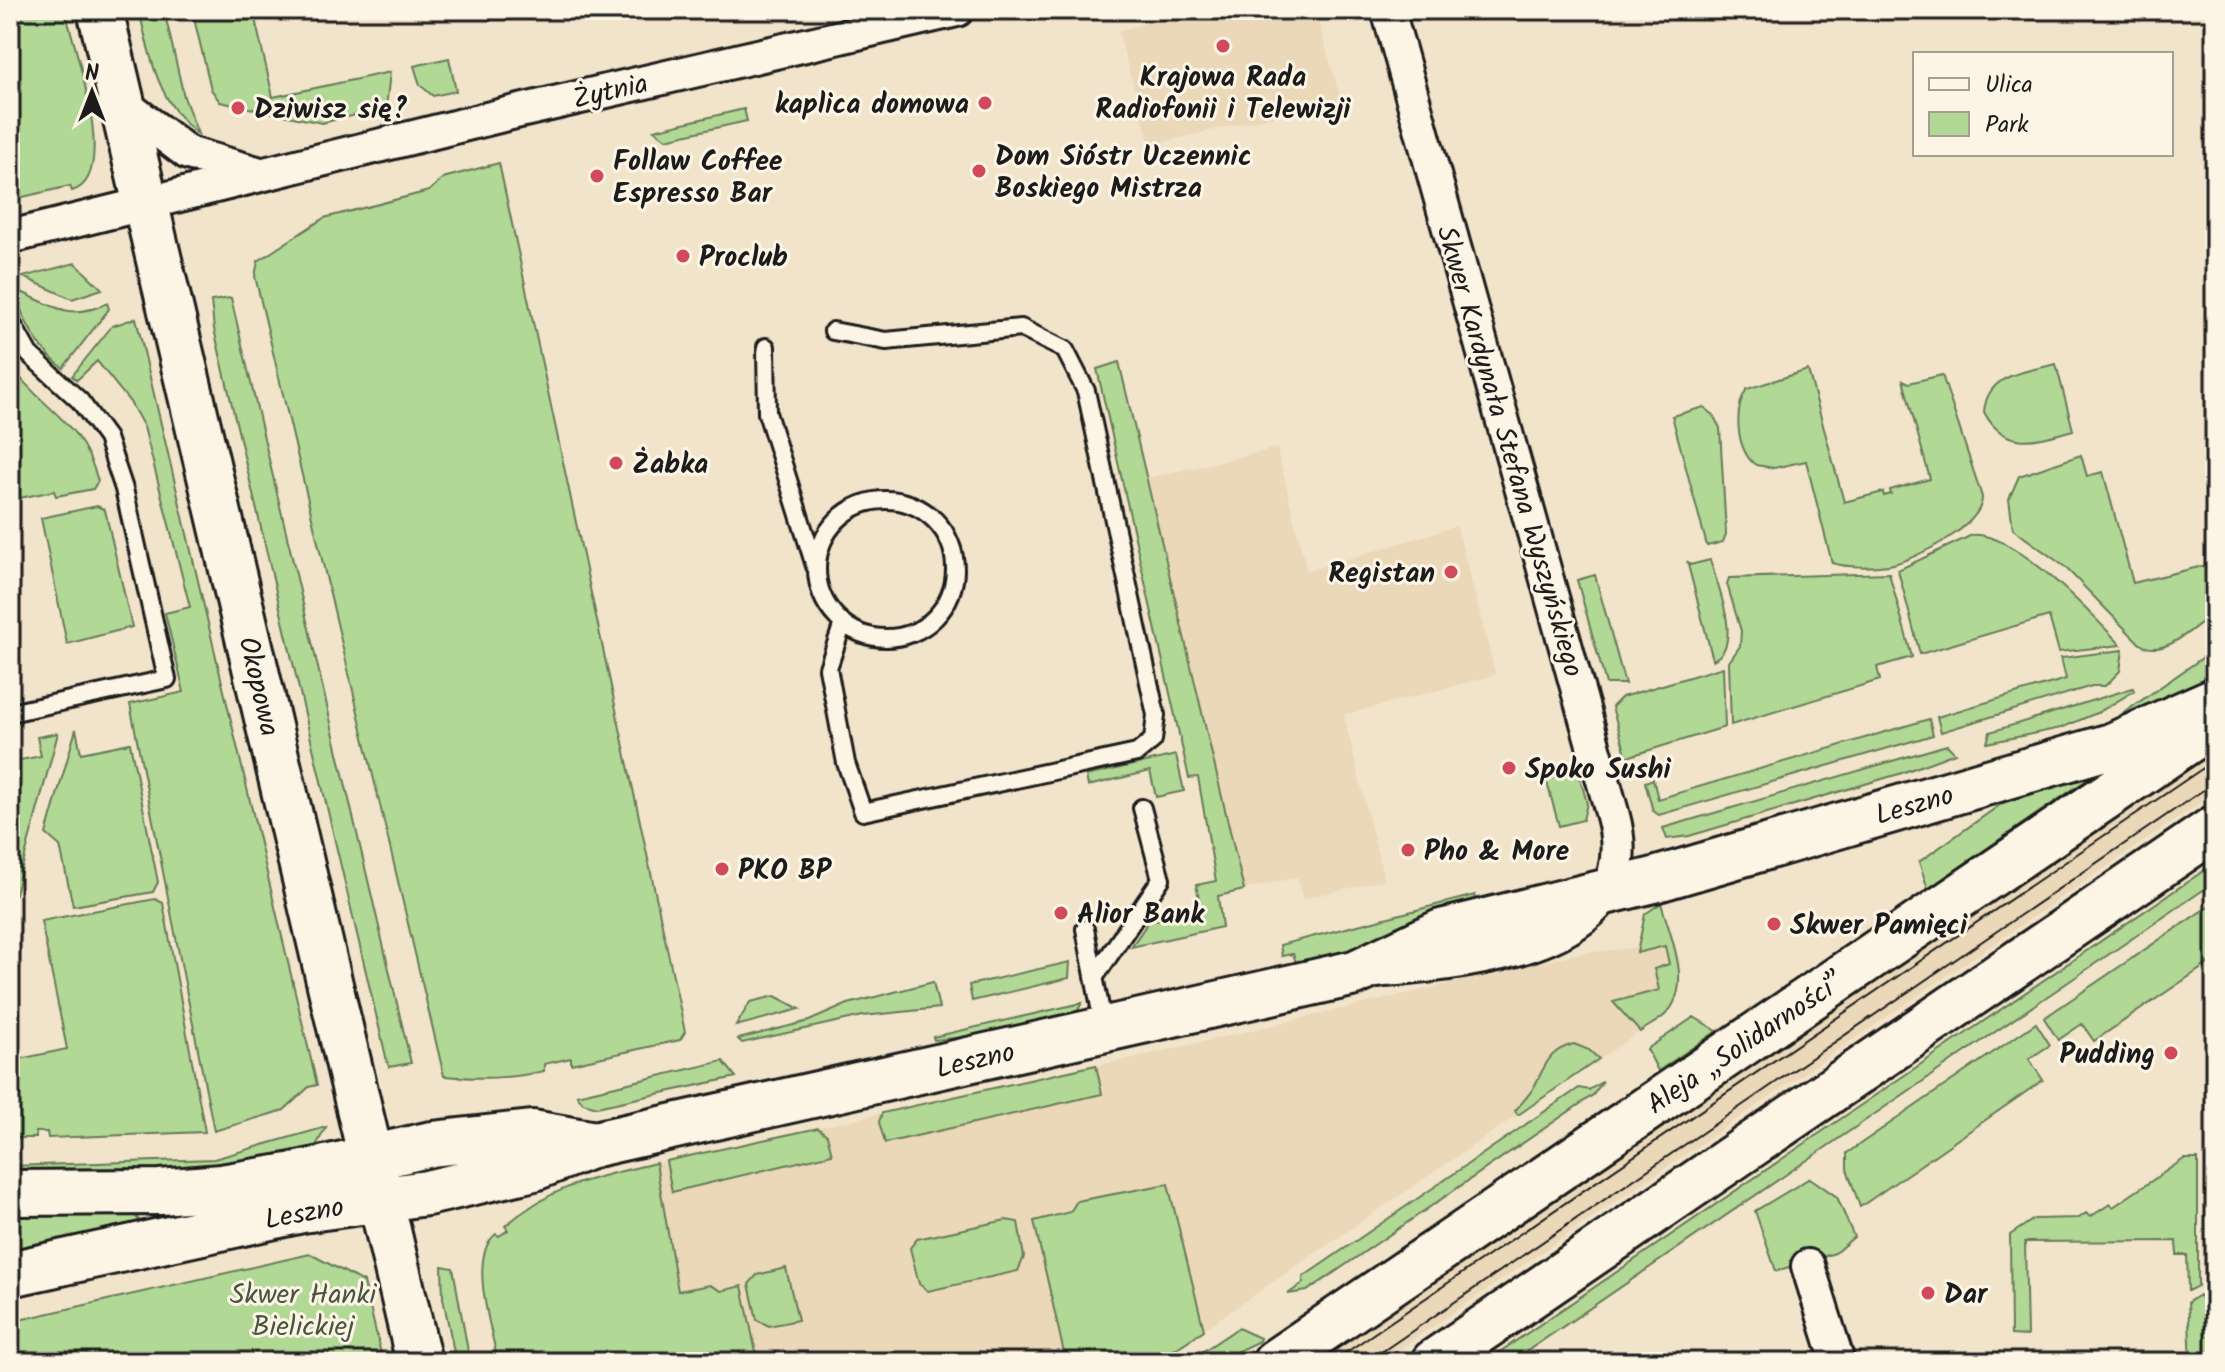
<svg xmlns="http://www.w3.org/2000/svg" width="2225" height="1372" viewBox="0 0 2225 1372" font-family="Kalam,sans-serif">
  <rect width="100%" height="100%" fill="#f2e4cb"/>
  <filter id="ink" filterUnits="userSpaceOnUse"><feTurbulence type="fractalNoise" baseFrequency=".0125" numOctaves="2"/><feDisplacementMap in="SourceGraphic" scale="16" xChannelSelector="R" yChannelSelector="G"/><feConvolveMatrix kernelMatrix="1 2 1 2 8 2 1 2 1" color-interpolation-filters="sRGB"/></filter>
  <g filter="url(#ink)">
    <path fill="#ebd8b9" d="M1193 10H1315L1341 100 1150 145 1118 31Z
      M1277 448 1307 571 1457 526 1496 675 1344 715 1384 880 1303 899 1297 877 1244 890 1148 478Z
      M2215 752V793L1381 1362H1317Z
      M1672 944 1679 988 1667 1013 1156 1362H758L742 1287 721 1291 710 1285 678 1291 656 1163 1141 1056 1580 953Z"/>
    <path fill="#b1d995" stroke="#667a58" stroke-width="2" d="M24 10H65C73 45 121 178 72 191L70 186 10 200V52Z
      M139 10H164L184 97 198 134C158 103 150 57 139 10Z
      M192 10H253L273 97 390 72 386 108 322 123 220 102 211 89Z
      M449 58 456 91 433 96 420 85 414 66Z
      M744 109 747 121 666 139 654 130Z
      M499 163 685 1032 680 1040 571 1064V1058L544 1064V1071C510 1079 479 1079 444 1076L255 276 258 261 324 218 429 191 443 178Z
      M75 263 102 289 72 299 23 277Z
      M21 292C55 307 71 321 107 303L109 309 63 368C38 349 24 323 15 293Z
      M231 298 411 1063 389 1067 387 1061 214 329 211 301Z
      M136 318 317 1085 309 1087 284 1110 214 1131 130 704 184 692 165 613 190 607 144 427 130 402 97 361 77 380 72 376 112 326Z
      M1119 362 1244 890 1218 896 1222 927 1131 947 1149 921 1202 912 1196 885 1216 881 1198 777 1189 778 1097 369Z
      M2056 364 2073 430C2037 440 2005 452 1984 412 1987 373 2025 372 2056 364Z
      M10 365C44 412 80 418 98 481L93 489 56 496 54 491 10 500Z
      M1808 370 1844 502 1883 492 1884 496 1891 494 1890 490 1930 479 1903 380 1909 383 1942 375 1982 497C1983 526 1914 560 1889 565 1873 567 1847 568 1832 563L1806 461 1774 468 1756 465C1736 452 1733 408 1747 389Z
      M1704 407 1713 415 1720 428 1726 534 1723 542 1707 546 1672 416Z
      M2081 455 2087 476 2103 472 2133 583 2215 563V612C2196 625 2164 660 2140 644L2065 567 2013 529 2009 499 2019 476Z
      M97 506 105 510 132 627 67 644 41 518Z
      M1972 535C2015 531 2092 615 2121 645L2059 652 2049 616 1920 654 1898 570Z
      M1710 560C1717 585 1744 646 1713 660L1687 561 1690 565Z
      M1889 573 1912 657 1877 667 1880 680 1731 725 1729 662 1740 646 1741 631 1727 584 1729 578Z
      M1595 575 1625 684H1606L1577 580Z
      M2215 649V674L2173 702 1994 768 1991 757 2041 748 2109 723Z
      M2123 650 2120 671 2105 686H2092L1941 732 1937 717 2066 679 2061 658Z
      M1723 667 1725 727 1627 757 1612 707 1622 697Z
      M2133 688 2134 691 2099 712 2061 728 1987 743 1990 732Z
      M1929 719 1933 735 1659 815 1653 811 1645 782 1653 779 1658 799Z
      M76 729 81 753 130 743 158 882 153 892 73 906 60 846 46 834Z
      M58 733 12 905H10V762L41 756 37 737Z
      M1947 745 1955 753 1899 774 1689 836 1667 839 1663 828Z
      M1176 755 1184 791 1156 797 1150 771 1088 786 1086 776Z
      M1578 771 1587 803 1583 820 1559 826 1546 779Z
      M2097 772 2095 774 1928 889 1919 862 2004 802 2002 794Z
      M2215 863V882L1511 1362H1485Z
      M1475 895 1479 912 1339 957 1297 965 1293 954 1282 956 1280 945Z
      M155 899 163 903 205 1132 48 1138 47 1132H36V1138H10V1061L67 1049 41 921Z
      M2215 902V959L2094 1041 2082 1024 2058 1040 2044 1018Z
      M1661 903C1670 936 1694 985 1666 1014 1659 1021 1648 1026 1640 1032L1613 1002 1659 990 1654 969 1669 964 1665 946 1637 953 1645 914Z
      M1070 962 1069 978 972 1001 969 985Z
      M933 982 939 1008 863 1016 742 1043 738 1039 809 1021 848 1004Z
      M775 996 800 1009 736 1026 750 1002Z
      M1082 1003 1075 1015 997 1034 934 1040 933 1037Z
      M1694 1017 1717 1031 1658 1071 1647 1049Z
      M2036 1023 2050 1045 2029 1059 2043 1080 1860 1207 1847 1169V1153Z
      M1574 1044 1589 1050 1599 1059 1518 1115 1515 1111C1522 1102 1530 1095 1535 1085 1546 1064 1549 1050 1574 1044Z
      M723 1061 736 1077 597 1107 583 1103 577 1095Z
      M1096 1065 1102 1094 885 1143 879 1122 882 1113Z
      M1603 1081 1593 1095 1322 1281 1307 1291 1288 1294 1303 1283V1277L1579 1088 1589 1090Z
      M326 1127 316 1146 198 1168 10 1169V1166L214 1159Z
      M818 1128 827 1135 832 1154 672 1192 666 1161Z
      M2184 1159H2198V1286L2188 1291 2187 1255H2177L2176 1241 2025 1242 2027 1336 2011 1335 2010 1235 2034 1219 2079 1218 2086 1213 2090 1217 2110 1204 2113 1207Z
      M656 1163 678 1291 710 1285 721 1291 742 1286 758 1362H498C492 1330 467 1256 496 1234L499 1236 508 1230 505 1226C554 1184 596 1177 656 1163Z
      M1810 1178 1837 1197 1854 1237 1835 1253 1776 1271 1755 1211Z
      M1168 1184 1204 1330 1156 1362H1066L1034 1221 1070 1212 1077 1201Z
      M10 1214H133L139 1220 134 1225 10 1252Z
      M1006 1220 1018 1222 1024 1257 1018 1271 928 1291 919 1284 910 1248 917 1239Z
      M310 1254 364 1282 383 1362H28L10 1341V1322Z
      M442 1266 453 1268 470 1362H456L443 1298Z
      M786 1268 798 1320 769 1326 757 1320 749 1284 757 1275Z
      M2199 1295 2215 1319V1362H2191L2188 1302Z
      M1238 1328 1260 1338 1259 1341 1215 1362H1187Z"/>
    <g fill="none" stroke-linecap="round" stroke-linejoin="round">
      <defs>
        <path id="service" d="M10 320 29 354 80 401 107 438 124 489 167 679 10 713
          M833 331 886 341 1021 328 1065 350 1086 391 1156 715 1153 740 1137 753 863 812 846 763 828 668 843 623
          M766 347 767 413 815 566
          M817 569a69 69 0 1 1 138 0a69 69 0 1 1-138 0Z
          M1085 929 1104 1028
          M1096 975 1161 879 1142 808"/>
        <path id="minor" d="M122 103 188 153 257 173
          M10 237 507 114 957 10
          M1376 971C1467 962 1649 950 1613 816L1388 10
          M1808 1266 1838 1362"/>
        <path id="secondary" d="M100 10 419 1362
          M10 1193 160 1192 221 1187 295 1175 432 1144 532 1133 595 1144
          M10 1274 302 1210 427 1193 534 1168 595 1144 1355 973 1441 932 1654 880 2111 746 2215 700
          M1275 1362 2210 726
          M1434 1362 2215 828"/>
      </defs>
      <use href="#service" stroke="#1c1c1c" stroke-width="22"/>
      <use href="#minor" stroke="#1c1c1c" stroke-width="38"/>
      <use href="#secondary" stroke="#1c1c1c" stroke-width="50"/>
      <use href="#service" stroke="#fcf5e5" stroke-width="16"/>
      <use href="#minor" stroke="#fcf5e5" stroke-width="32"/>
      <use href="#secondary" stroke="#fcf5e5" stroke-width="44"/>
      <path stroke="#1c1c1c" stroke-width="2" d="M1332 1362 2215 760
        M1367 1362 2215 782"/>
    </g>
  </g>
  <g fill="#d1495b" stroke="#fcf5e5" stroke-width="3">
    <circle cx="1223" cy="46" r="8"/>
    <circle cx="985" cy="103" r="8"/>
    <circle cx="238" cy="108" r="8"/>
    <circle cx="979" cy="171" r="8"/>
    <circle cx="597" cy="176" r="8"/>
    <circle cx="683" cy="256" r="8"/>
    <circle cx="616" cy="463" r="8"/>
    <circle cx="1451" cy="572" r="8"/>
    <circle cx="1509" cy="768" r="8"/>
    <circle cx="1408" cy="850" r="8"/>
    <circle cx="722" cy="869" r="8"/>
    <circle cx="1061" cy="913" r="8"/>
    <circle cx="1774" cy="924" r="8"/>
    <circle cx="2171" cy="1053" r="8"/>
    <circle cx="1928" cy="1293" r="8"/>
  </g>
  <g text-anchor="middle" stroke-width="6" stroke-linejoin="round" paint-order="stroke">
    <g font-size="28" font-weight="bold" fill="#1c1c1c" stroke="#fcf5e5" text-anchor="start">
      <text x="1223" y="86" text-anchor="middle">Krajowa Rada<tspan x="1223" dy="32">Radiofonii i Telewizji</tspan></text>
      <text x="969" y="113" text-anchor="end">kaplica domowa</text>
      <text x="254" y="118">Dziwisz się?</text>
      <text x="995" y="165">Dom Sióstr Uczennic<tspan x="995" dy="32">Boskiego Mistrza</tspan></text>
      <text x="613" y="170">Follaw Coffee<tspan x="613" dy="32">Espresso Bar</tspan></text>
      <text x="699" y="266">Proclub</text>
      <text x="632" y="473">Żabka</text>
      <text x="1435" y="582" text-anchor="end">Registan</text>
      <text x="1525" y="778">Spoko Sushi</text>
      <text x="1424" y="860">Pho &amp; More</text>
      <text x="738" y="879">PKO BP</text>
      <text x="1077" y="923">Alior Bank</text>
      <text x="1790" y="934">Skwer Pamięci</text>
      <text x="2155" y="1063" text-anchor="end">Pudding</text>
      <text x="1944" y="1303">Dar</text>
    </g>
    <g font-size="28" fill="#1c1c1c" stroke="#fcf5e5">
      <text transform="translate(610 90) rotate(-13)" y="10">Żytnia</text>
      <text transform="translate(1511 451) rotate(74)" y="10">Skwer Kardynała Stefana Wyszyńskiego</text>
      <text transform="translate(260 686) rotate(77)" y="10">Okopowa</text>
      <text transform="translate(1914 804) rotate(-16)" y="10">Leszno</text>
      <text transform="translate(1745 1042) rotate(-34)" y="10">Aleja „Solidarności”</text>
      <text transform="translate(975 1059) rotate(-13)" y="10">Leszno</text>
      <text transform="translate(304 1212) rotate(-10)" y="10">Leszno</text>
    </g>
    <g font-size="28" fill="#495540" stroke="#fcf5e5">
      <text x="303" y="1303">Skwer Hanki<tspan x="303" dy="32">Bielickiej</tspan></text>
    </g>
  </g>
  <rect width="2225" height="1372" fill="none" stroke="#fcf5e5" stroke-width="40"/>
  <rect x="20" y="20" width="2185" height="1332" fill="none" stroke="#1c1c1c" stroke-width="3" filter="url(#ink)"/>
  <rect x="1913" y="52" width="260" height="104" fill="#fcf5e5" stroke="#a29e95" stroke-width="2"/>
  <rect x="1929" y="78" width="40" height="12" fill="#fcf5e5" stroke="#a29e95" stroke-width="2"/>
  <text x="1985" y="92" font-size="24" fill="#1c1c1c">Ulica</text>
  <rect x="1929" y="112" width="40" height="24" fill="#b1d995" stroke="#a29e95" stroke-width="2"/>
  <text x="1985" y="132" font-size="24" fill="#1c1c1c">Park</text>
  <g transform="translate(92 92)" stroke="#fcf5e5" stroke-width="6" paint-order="stroke">
  <path d="M0-6L14 30L0 20L-14 30Z" fill="#1c1c1c"/>
  <text y="-12" font-size="22" font-weight="bold" text-anchor="middle" fill="#1c1c1c">N</text>
  </g>
</svg>
